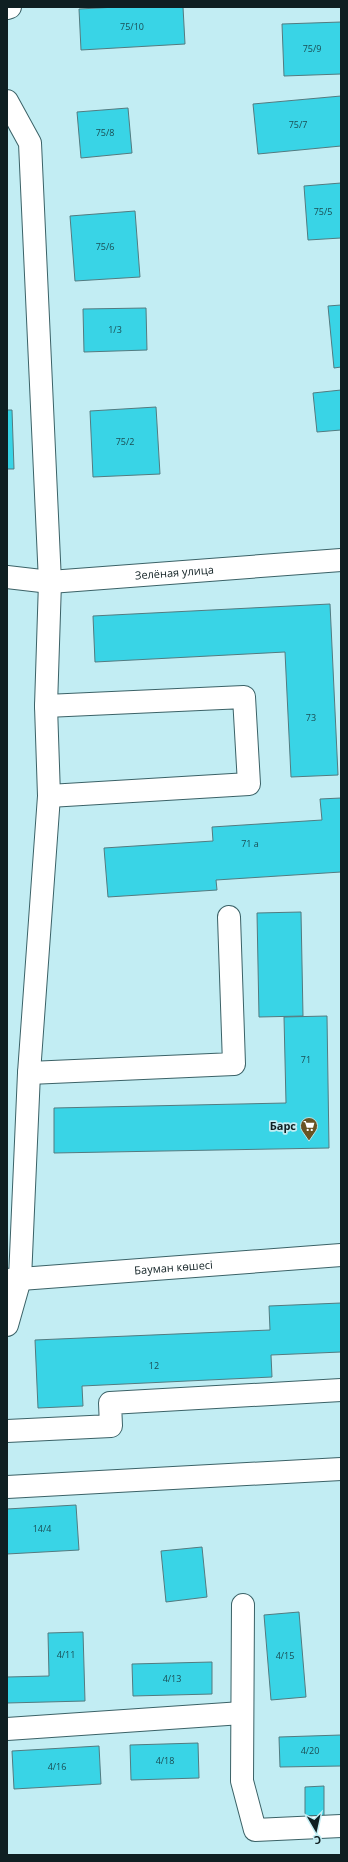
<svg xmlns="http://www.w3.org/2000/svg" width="348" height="1862" viewBox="0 0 348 1862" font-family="'Open Sans',sans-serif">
  <rect width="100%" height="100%" fill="#c2edf3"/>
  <path fill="#39d4e6" stroke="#537b80" d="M117 7H183L185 44 81 50 79 9Z
    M341 22V74L284 76 282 24Z
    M341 96V146L258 154 253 104Z
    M128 108 132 153 81 158 77 112Z
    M341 183V238L308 240 304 186Z
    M135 211 140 277 75 281 70 216Z
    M341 305V367L334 368 328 306Z
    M146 308 147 350 84 352 83 309Z
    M341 390V430L317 432 313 393Z
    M156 407 160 474 93 477 90 411Z
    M7 410H12L14 469H7Z
    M330 604 338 775 291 777 285 652 95 662 93 616Z
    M341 798V872L216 880 217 890 108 897 104 848 213 841 212 827 322 820 320 799Z
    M301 912 303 1016 259 1017 257 913Z
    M327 1016 329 1148 54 1153V1108L286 1103 284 1017Z
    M341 1303V1352L271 1355 272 1377 82 1386 83 1406 38 1408 35 1340 270 1330 269 1306Z
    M76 1505 79 1550 7 1554V1509Z
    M202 1547 207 1597 166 1602 161 1551Z
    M299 1612 306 1697 271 1700 264 1615Z
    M83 1632 85 1701 7 1703V1677L49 1676 48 1633Z
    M212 1662V1694L133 1696 132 1664Z
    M341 1735V1766L280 1767 279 1737Z
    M198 1743 199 1778 131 1780 130 1745Z
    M99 1746 101 1784 14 1789 12 1751Z
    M324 1786V1816H305V1787Z"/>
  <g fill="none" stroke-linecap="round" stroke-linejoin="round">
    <defs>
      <g id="minor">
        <path d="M7 8 10 7"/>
        <path d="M7 101 30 143 50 582 46 706 49 796 29 1073 20 1279 7 1325"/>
        <path id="s1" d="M7 577 50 582 341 560"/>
        <path d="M46 706 244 697 249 784 49 796"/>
        <path d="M29 1073 234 1064 229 917"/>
        <path id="s2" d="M7 1280 341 1255"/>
        <path d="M7 1431 111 1426 110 1403 341 1390"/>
        <path d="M7 1487 341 1469"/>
        <path d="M243 1605 242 1781 255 1830 341 1826"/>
        <path d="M7 1729 242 1713"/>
      </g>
    </defs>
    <use href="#minor" stroke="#3b6267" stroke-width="24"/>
    <use href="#minor" stroke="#fff" stroke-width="22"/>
  </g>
  <defs>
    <symbol id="supermarket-pin" viewBox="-11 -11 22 30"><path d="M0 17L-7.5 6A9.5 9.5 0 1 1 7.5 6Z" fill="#695322" stroke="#c2edf3"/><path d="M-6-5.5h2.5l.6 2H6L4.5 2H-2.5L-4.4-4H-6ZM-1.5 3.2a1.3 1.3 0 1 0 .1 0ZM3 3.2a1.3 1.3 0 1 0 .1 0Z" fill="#fff"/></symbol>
  </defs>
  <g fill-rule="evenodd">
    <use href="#supermarket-pin" x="299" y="1116" width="20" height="27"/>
  </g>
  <g text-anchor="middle" stroke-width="3.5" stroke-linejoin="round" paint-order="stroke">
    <g font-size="9" fill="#1a4c53">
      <text x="132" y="30">75/10</text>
      <text x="312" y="52">75/9</text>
      <text x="298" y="128">75/7</text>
      <text x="105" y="136">75/8</text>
      <text x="323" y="215">75/5</text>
      <text x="105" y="250">75/6</text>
      <text x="115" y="333">1/3</text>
      <text x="125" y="445">75/2</text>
      <text x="311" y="721">73</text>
      <text x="250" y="847">71 а</text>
      <text x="306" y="1063">71</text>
      <text x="154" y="1369">12</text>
      <text x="42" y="1532">14/4</text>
      <text x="66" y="1658">4/11</text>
      <text x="285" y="1659">4/15</text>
      <text x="172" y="1682">4/13</text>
      <text x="310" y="1754">4/20</text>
      <text x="165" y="1764">4/18</text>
      <text x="57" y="1770">4/16</text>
    </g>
    <g font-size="11" fill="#0f1f22" stroke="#c2edf3">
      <text dy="4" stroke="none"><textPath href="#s1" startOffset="168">Зелёная улица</textPath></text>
      <text dy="4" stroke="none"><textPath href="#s2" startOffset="167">Бауман көшесі</textPath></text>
    </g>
    <g font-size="11" font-weight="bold" fill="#0f1f22" stroke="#c2edf3" text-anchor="end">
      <text x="296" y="1130">Барс</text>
    </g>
  </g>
  <rect width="348" height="1862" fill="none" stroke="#0f1f22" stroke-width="16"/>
  <g transform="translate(316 1830) rotate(171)" stroke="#c2edf3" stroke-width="3" paint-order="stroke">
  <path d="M0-3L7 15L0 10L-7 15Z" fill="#0f1f22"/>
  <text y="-6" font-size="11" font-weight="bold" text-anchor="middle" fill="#0f1f22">С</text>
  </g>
</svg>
